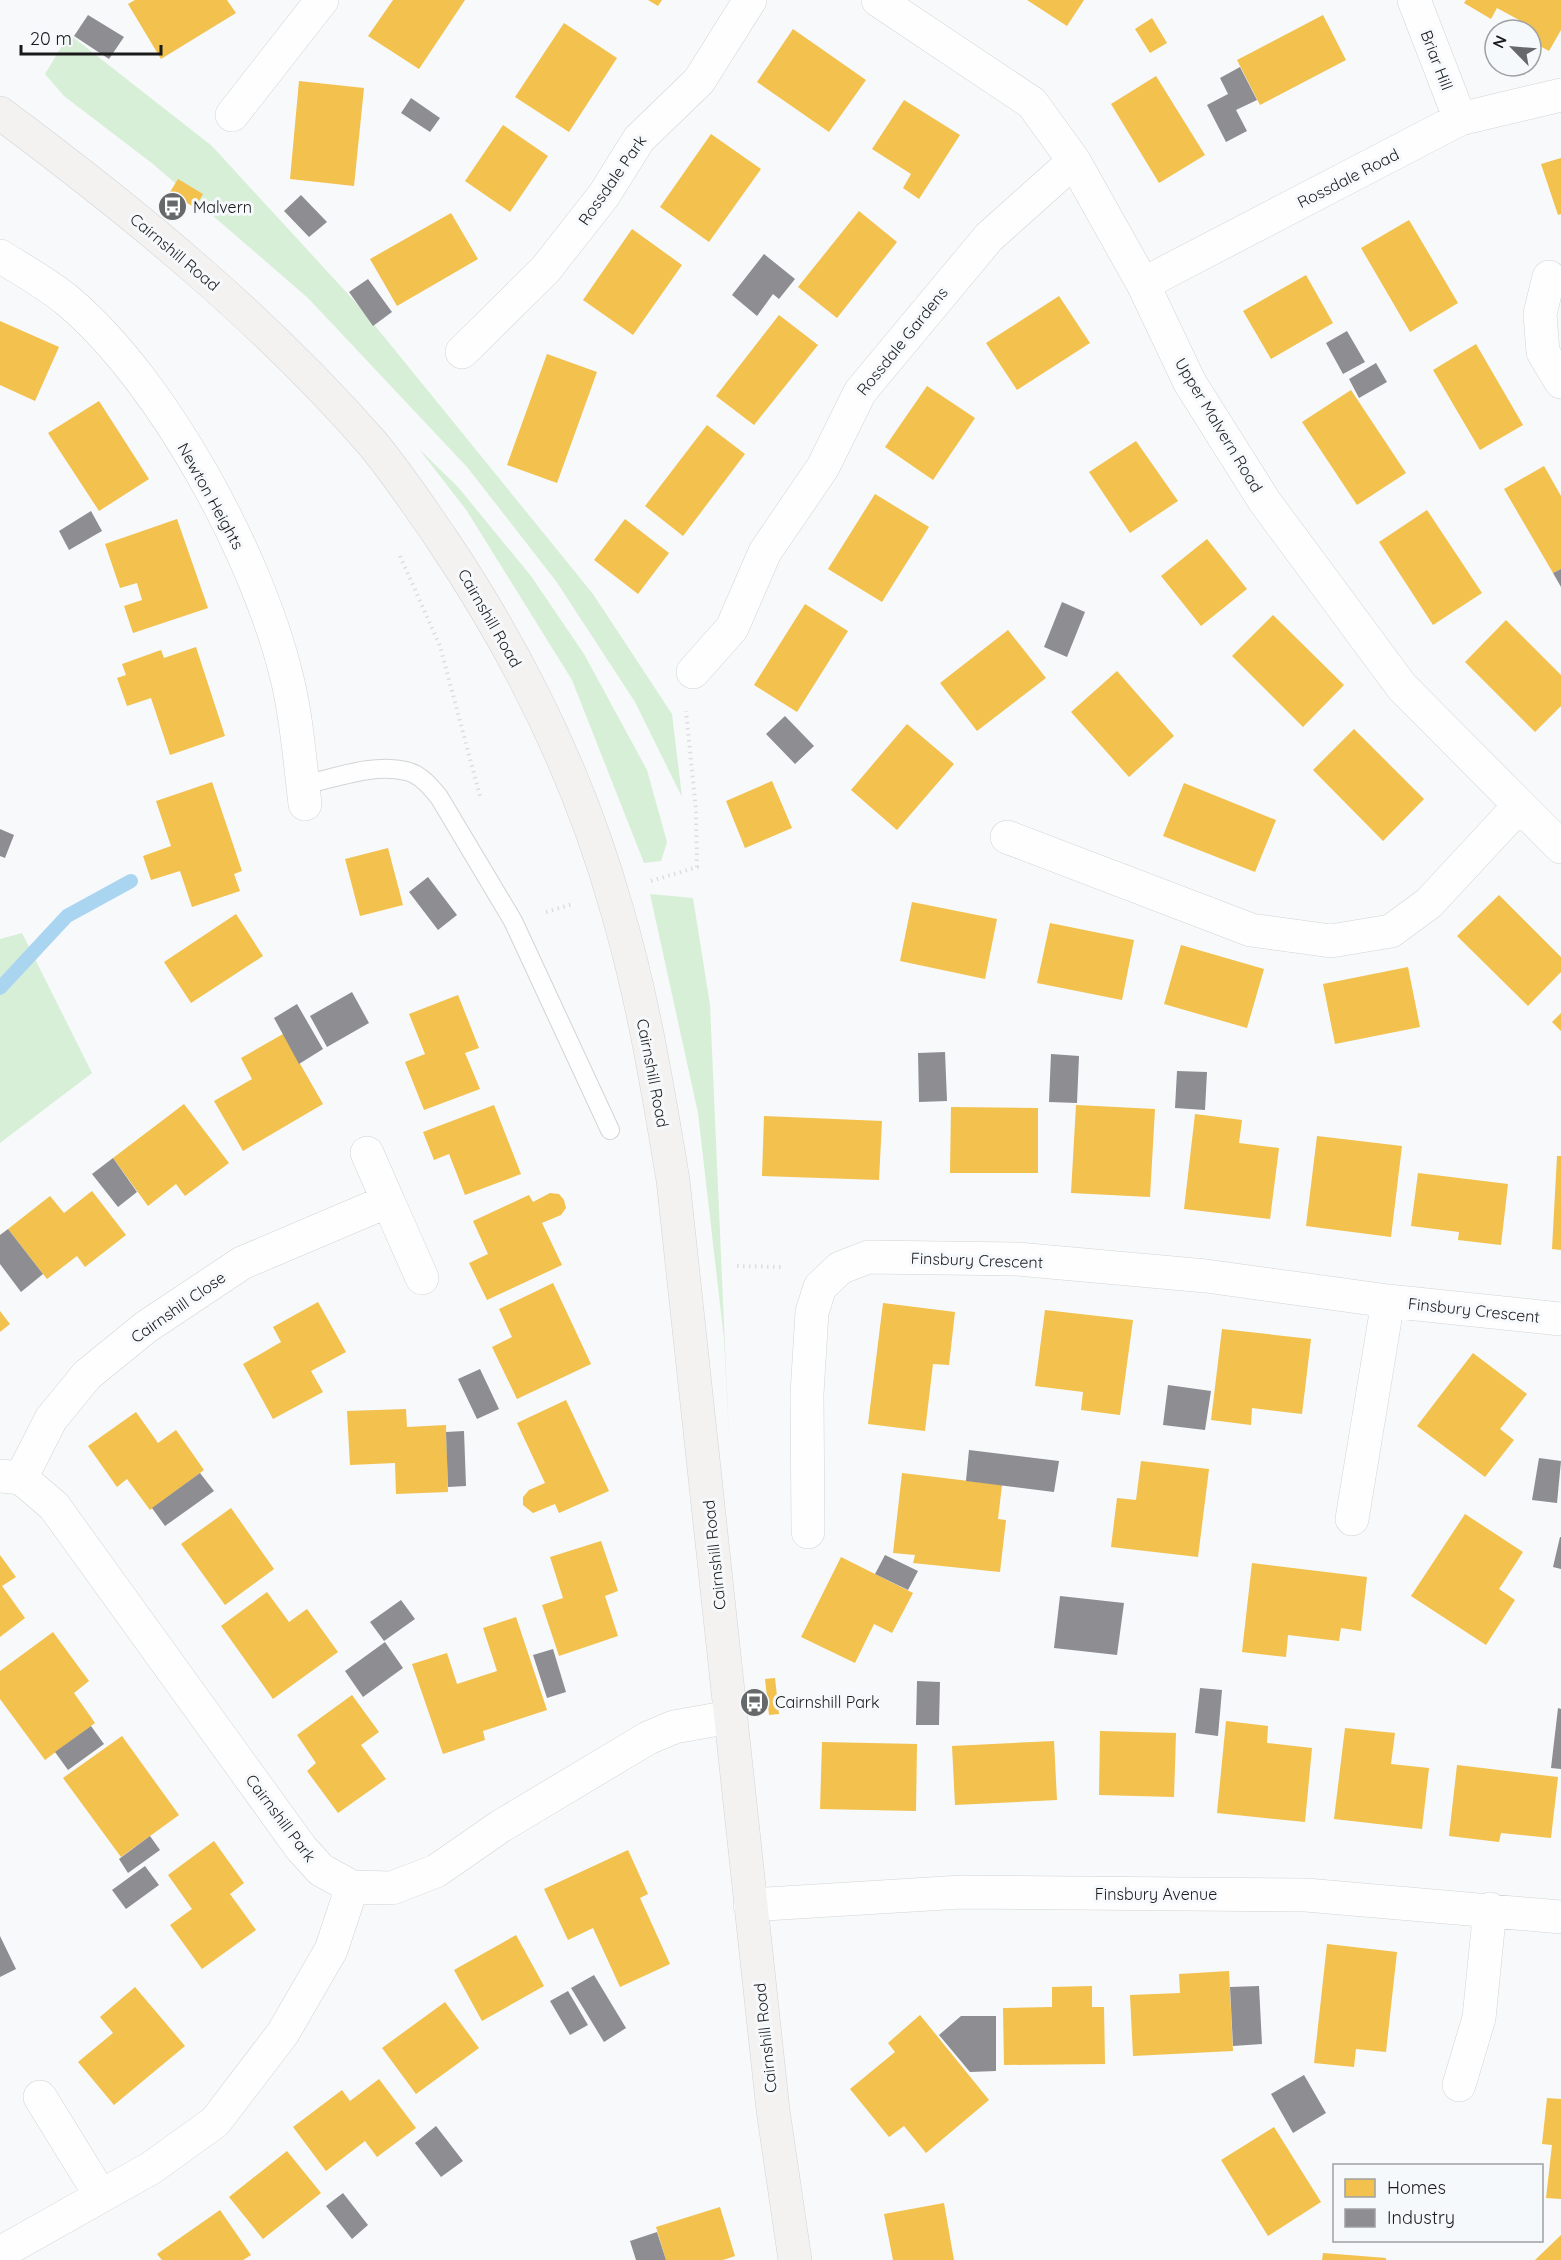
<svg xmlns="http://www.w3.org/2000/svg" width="1561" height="2260" viewBox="0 0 1561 2260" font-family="Quicksand,sans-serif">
  <rect width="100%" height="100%" fill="#f7f9fa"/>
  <path fill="#d7efd6" d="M69 34 212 146 359 306 593 594 672 714 682 797 635 702 556 581 467 467 308 298 153 164 64 96 45 74Z
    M419 449 458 487 531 576 584 654 647 770 667 842 661 861 644 863 572 680 467 511Z
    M650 894 693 898 710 1005 729 1438 724 1339 698 1113Z
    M22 933 92 1073 0 1143V939Z"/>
  <path fill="#f2c14e" d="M135 0H227L236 13 161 59 128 4Z
    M393 0H465L419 69 368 36Z
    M648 0H662L658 6Z
    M1027 0H1084L1067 26Z
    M1466 0H1561V30L1549 51 1531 41V30H1528L1530 26 1497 8 1491 19 1464 3Z
    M1323 15 1346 60 1260 105 1237 60Z
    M1152 18 1167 43 1150 53 1135 29Z
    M564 23 617 58 569 132 515 97Z
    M793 29 866 80 829 132 757 82Z
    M1156 76 1205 155 1159 183 1111 104Z
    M299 81 364 88 354 186 290 179Z
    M904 100 960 135 919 199 903 188 911 174 872 149Z
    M503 125 548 156 510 212 465 181Z
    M711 134 761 169 709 242 660 207Z
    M1561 158V214L1558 215 1541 164Z
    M178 179 203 194 195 208 170 192Z
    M859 211 897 242 837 318 798 287Z
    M451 213 478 259 397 306 370 259Z
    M1409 220 1458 303 1410 332 1361 248Z
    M632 229 682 265 633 335 583 300Z
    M1306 275 1333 323 1271 359 1243 311Z
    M1059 296 1090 343 1017 390 986 343Z
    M779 315 818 345 754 425 716 396Z
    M0 321 59 347 35 401 0 385Z
    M1476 344 1523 425 1480 450 1433 370Z
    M547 354 597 372 557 483 507 465Z
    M927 386 975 418 933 480 885 447Z
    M1351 390 1406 473 1357 505 1302 422Z
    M99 401 149 479 99 511 48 433Z
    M707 425 745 454 683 536 645 506Z
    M1136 441 1178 501 1130 533 1089 472Z
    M1544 466 1561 496V569L1553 573 1504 489Z
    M875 494 929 527 882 602 828 569Z
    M1427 510 1482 593 1433 625 1379 542Z
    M177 519 208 608 133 633 124 606 142 600 137 583 120 588 105 544Z
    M625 519 669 553 638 594 594 560Z
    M1207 539 1247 589 1201 626 1161 576Z
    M805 604 848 631 797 712 754 685Z
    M1273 615 1344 685 1303 727 1232 656Z
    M1506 620 1561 675V706L1535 732 1465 662Z
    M1008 630 1046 678 977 731 940 683Z
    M196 647 225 736 170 755 151 698 127 706 117 678 126 675 122 664 161 650 164 658Z
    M1117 671 1174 736 1129 777 1071 712Z
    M907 724 954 764 897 830 851 790Z
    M1354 729 1424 799 1383 841 1313 770Z
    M772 781 792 828 745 848 726 801Z
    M212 782 242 871 234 874 240 891 192 907 180 871 151 880 143 856 171 846 156 801Z
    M1184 783 1276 820 1255 872 1163 836Z
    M388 848 403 905 360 916 345 859Z
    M1499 895 1561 957V972L1528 1006 1457 936Z
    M912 902 997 919 985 979 900 961Z
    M236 914 263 956 191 1003 164 962Z
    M1050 923 1134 940 1122 1000 1037 983Z
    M1181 945 1264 969 1247 1028 1164 1004Z
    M1408 967 1420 1027 1335 1044 1323 984Z
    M458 995 479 1048 465 1053 480 1089 424 1110 405 1062 425 1054 409 1014Z
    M1561 1013V1031L1552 1022Z
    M283 1034 323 1104 243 1151 214 1101 252 1079 241 1058Z
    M184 1104 229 1163 185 1196 176 1184 148 1206 113 1158Z
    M494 1105 521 1174 465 1195 449 1154 434 1160 423 1132Z
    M1076 1105 1155 1109 1150 1197 1071 1193Z
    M951 1107 1038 1108V1173H950Z
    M1195 1114 1242 1120 1239 1143 1279 1148 1270 1219 1184 1209Z
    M764 1116 882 1121 879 1180 762 1176Z
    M1317 1136 1402 1146 1391 1237 1306 1226Z
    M1557 1156H1561V1250L1552 1249Z
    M1418 1173 1508 1184 1501 1245 1458 1240 1459 1232 1411 1226Z
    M92 1191 126 1235 85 1267 77 1256 47 1279 8 1229 50 1196 64 1213Z
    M550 1193 559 1194 564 1200 566 1208 561 1215 542 1223 562 1265 487 1300 469 1263 488 1254 473 1221 529 1195 533 1202Z
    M553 1283 591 1364 517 1399 492 1347 512 1337 499 1309Z
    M318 1302 346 1352 311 1371 323 1392 273 1419 243 1364 281 1342 273 1327Z
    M883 1303 955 1312 949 1365 933 1364 925 1431 868 1424Z
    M1045 1310 1133 1320 1120 1415 1081 1410 1083 1392 1035 1386Z
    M0 1311 10 1324 0 1332Z
    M1222 1329 1311 1339 1302 1414 1252 1408 1251 1425 1211 1420Z
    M1473 1353 1527 1394 1500 1429 1514 1440 1485 1477 1417 1426Z
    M566 1400 609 1491 559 1513 555 1504 533 1513 523 1505V1497L529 1490 545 1483 517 1423Z
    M406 1409 407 1427 446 1425 448 1492 396 1494 395 1463 350 1465 347 1411Z
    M136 1412 158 1443 176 1430 204 1470 150 1510 127 1479 117 1487 88 1446Z
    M1141 1461 1209 1469 1198 1557 1111 1547 1117 1498 1136 1500Z
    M902 1473 1002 1485 998 1519 1006 1520 1000 1572 913 1563 915 1555 893 1553Z
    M231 1508 274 1569 225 1605 181 1544Z
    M1465 1514 1523 1552 1499 1589 1515 1600 1486 1645 1411 1596Z
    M601 1541 618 1591 605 1596 618 1636 559 1656 542 1605 563 1598 550 1557Z
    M0 1555 16 1577 2 1586 25 1618 0 1637Z
    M841 1557 913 1593 892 1633 874 1624 855 1663 801 1637Z
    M1252 1563 1367 1577 1361 1631 1341 1628 1339 1641 1288 1635 1286 1657 1242 1652Z
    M267 1592 289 1622 307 1609 338 1652 273 1699 221 1626Z
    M516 1617 547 1710 483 1731 485 1740 443 1754 412 1664 447 1653 457 1684 497 1671 483 1628Z
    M53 1632 89 1681 74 1693 95 1723 45 1760 0 1699V1671Z
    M775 1678 779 1714 769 1715 765 1679Z
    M352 1695 379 1732 361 1745 386 1779 338 1813 307 1771 316 1763 297 1735Z
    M1226 1721 1268 1726 1267 1743 1312 1748 1305 1822 1217 1813Z
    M1345 1728 1395 1733 1391 1764 1429 1768 1422 1829 1334 1819Z
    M1100 1731 1176 1733 1174 1797 1099 1795Z
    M122 1736 179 1815 121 1857 63 1778Z
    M1054 1741 1057 1800 955 1805 952 1746Z
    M822 1742 917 1744 916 1811 820 1809Z
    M1457 1765 1558 1777 1551 1838 1501 1833 1499 1842 1449 1836Z
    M214 1841 244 1883 230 1894 256 1930 202 1969 170 1925 192 1909 168 1875Z
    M628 1850 648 1894 640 1898 670 1964 620 1987 593 1928 568 1940 544 1889Z
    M516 1935 544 1986 482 2021 454 1970Z
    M1327 1944 1397 1952 1386 2052 1356 2049 1354 2067 1314 2063Z
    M1229 1971 1233 2051 1133 2056 1130 1995 1180 1993 1179 1974Z
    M1092 1986V2007H1104L1105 2064 1004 2065 1003 2008 1052 2007V1987Z
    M135 1987 185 2046 114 2105 78 2062 113 2033 100 2017Z
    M445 2002 479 2048 416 2094 382 2048Z
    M920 2015 989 2100 926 2153 904 2126 889 2137 850 2089 895 2052 888 2043Z
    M379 2079 416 2128 377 2157 365 2141 326 2171 293 2127 342 2090 350 2101Z
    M1547 2098 1561 2099V2199L1546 2198 1552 2145 1542 2144Z
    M1274 2127 1321 2202 1268 2236 1221 2160Z
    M287 2151 321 2193 263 2239 229 2197Z
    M944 2203 954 2260H893L884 2214Z
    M720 2207 735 2256 723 2260H666L656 2227Z
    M220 2210 251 2255 243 2260H162L157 2254Z
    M1561 2235V2260H1535Z
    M1323 2253 1386 2258V2260H1322Z"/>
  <path fill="#8d8d92" d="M88 15 124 37 109 59 74 36Z
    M1240 67 1257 100 1236 110 1247 131 1226 142 1207 105 1228 94 1220 78Z
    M411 98 440 118 430 132 401 113Z
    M301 195 327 222 309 237 284 211Z
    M764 254 795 279 779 299 773 294 757 316 732 295Z
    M368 279 392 312 373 326 349 292Z
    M1347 331 1365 362 1343 374 1326 343Z
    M1376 363 1387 382 1359 398 1349 379Z
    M91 511 102 531 69 550 59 531Z
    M1561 569V587L1553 573Z
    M1062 602 1085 612 1067 657 1044 647Z
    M785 716 814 746 795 764 766 734Z
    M0 829 14 835 5 858 0 856Z
    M428 877 457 915 438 930 409 892Z
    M352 992 369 1023 327 1047 310 1016Z
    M297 1004 323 1049 299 1064 274 1018Z
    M945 1052 947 1101 919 1102 918 1053Z
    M1051 1054 1079 1056 1077 1103 1049 1102Z
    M1177 1071 1207 1072 1205 1110 1175 1108Z
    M113 1158 137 1192 118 1207 92 1174Z
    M8 1229 43 1274 21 1292 0 1264V1235Z
    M480 1369 499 1409 477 1419 458 1379Z
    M1168 1385 1211 1391 1205 1430 1163 1425Z
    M464 1431 466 1486 448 1487 446 1432Z
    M969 1450 1059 1461 1054 1492 966 1481Z
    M1539 1458 1561 1461 1557 1503 1532 1500Z
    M200 1473 214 1491 165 1526 152 1508Z
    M1560 1537H1561V1569L1553 1567Z
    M885 1555 918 1571 908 1590 875 1574Z
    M1060 1596 1124 1603 1117 1655 1054 1648Z
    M401 1600 415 1619 384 1641 370 1622Z
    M385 1642 403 1668 363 1697 345 1671Z
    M553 1649 566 1692 547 1698 533 1655Z
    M917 1681 940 1682 939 1725H916Z
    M1200 1688 1222 1690 1218 1736 1195 1733Z
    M1558 1708 1561 1709V1769L1551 1768Z
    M91 1726 104 1744 68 1770 55 1752Z
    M150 1836 160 1850 128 1873 119 1859Z
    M145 1866 159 1885 126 1909 112 1890Z
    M0 1936 16 1969 0 1977Z
    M594 1975 626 2028 604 2042 571 1988Z
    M1259 1986 1262 2044 1233 2046 1230 1987Z
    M568 1991 588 2025 570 2035 550 2001Z
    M961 2016H996V2071L970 2072 939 2035Z
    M1304 2075 1326 2113 1293 2133 1271 2094Z
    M436 2126 463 2161 441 2177 415 2143Z
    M343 2193 368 2225 352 2239 326 2206Z
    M657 2232 666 2260H636L630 2241Z"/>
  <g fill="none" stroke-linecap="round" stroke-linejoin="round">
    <path stroke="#aad5f1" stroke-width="14" d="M0 988 67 916 131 881"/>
    <defs>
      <path id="lane" d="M303 785C335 778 374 763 406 771 420 774 430 786 439 797L513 921 610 1130"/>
      <path id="street" d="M878 0 1032 103 1074 161 1143 284 1190 383 1265 502 1402 687 1561 847
        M1414 0 1460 119
        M232 115 322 0
        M0 256C22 270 48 284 68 301 164 382 258 557 287 678 297 718 300 763 305 804
        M1549 277 1540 314 1543 352 1561 382
        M1143 284 1460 119 1561 95
        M462 352 545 270 604 195 639 139 699 81 750 0
        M693 672 732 628 765 552 823 467 860 392 989 237 1074 161
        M1007 837 1251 930 1331 941 1391 931 1429 903 1519 806
        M367 1153 388 1201
        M0 1476 21 1478 54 1506 301 1848 321 1870 352 1887 392 1888 436 1871 501 1826 648 1738 674 1727 730 1717
        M21 1478 51 1419 87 1375 146 1327 242 1263 388 1201 422 1278
        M1352 1519 1388 1301
        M808 1532 807 1394 812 1312 820 1287 840 1268 868 1257 1017 1259 1206 1276 1388 1301 1561 1319
        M750 1905 962 1892 1306 1895 1561 1917
        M1459 2085 1479 2018 1490 1909
        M40 2097 101 2196
        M0 2253 151 2168 215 2122 283 2033 331 1950 352 1887"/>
      <path id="secondary" d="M0 113C133 212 263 318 372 443 397 473 419 506 441 538 518 652 580 778 617 910 643 998 658 1090 673 1180L773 2110 795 2260"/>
    </defs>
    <use href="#lane" stroke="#d2d4d5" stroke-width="20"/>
    <use href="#street" stroke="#d2d4d5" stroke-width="34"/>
    <use href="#secondary" stroke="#d2d4d5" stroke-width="34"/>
    <path stroke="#dddede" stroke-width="4" stroke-dasharray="1.5 4.5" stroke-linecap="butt" d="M400 556 440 646 480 796
      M651 881 697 867 696 810 686 711
      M546 912 573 904
      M737 1266 784 1267"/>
    <use href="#lane" stroke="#fefefe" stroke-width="18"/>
    <use href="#street" stroke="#fefefe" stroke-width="33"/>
    <use href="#secondary" stroke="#f4f2f1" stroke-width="33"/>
  </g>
  <defs>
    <symbol id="bus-disc" viewBox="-11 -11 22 22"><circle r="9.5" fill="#676869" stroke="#f6f9fb"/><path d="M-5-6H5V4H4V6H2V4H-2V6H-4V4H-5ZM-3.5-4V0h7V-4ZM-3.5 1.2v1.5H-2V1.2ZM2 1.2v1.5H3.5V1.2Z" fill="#fff"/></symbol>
  </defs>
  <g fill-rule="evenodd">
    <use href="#bus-disc" x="156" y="190" width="33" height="33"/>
    <use href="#bus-disc" x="738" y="1686" width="33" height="33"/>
  </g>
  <g text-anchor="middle" stroke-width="6" stroke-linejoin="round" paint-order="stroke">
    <g font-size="16" fill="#1a1a1b" stroke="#f6f9fb">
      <text transform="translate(1437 60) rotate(69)" y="6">Briar Hill</text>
      <text transform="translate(1348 178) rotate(-27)" y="6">Rossdale Road</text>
      <text transform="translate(612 180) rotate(-55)" y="6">Rossdale Park</text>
      <text transform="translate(175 252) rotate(40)" y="6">Cairnshill Road</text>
      <text transform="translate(902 341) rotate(-51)" y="6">Rossdale Gardens</text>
      <text transform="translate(1219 425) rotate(59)" y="6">Upper Malvern Road</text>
      <text transform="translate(211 496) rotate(61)" y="6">Newton Heights</text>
      <text transform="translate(490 618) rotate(60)" y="6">Cairnshill Road</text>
      <text transform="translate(653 1073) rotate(79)" y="6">Cairnshill Road</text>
      <text transform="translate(977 1260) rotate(2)" y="6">Finsbury Crescent</text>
      <text transform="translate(178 1307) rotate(-35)" y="6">Cairnshill Close</text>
      <text transform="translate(1474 1310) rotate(6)" y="6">Finsbury Crescent</text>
      <text transform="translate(714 1555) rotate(-96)" y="6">Cairnshill Road</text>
      <text transform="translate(281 1818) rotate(53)" y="6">Cairnshill Park</text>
      <text x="1156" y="1900">Finsbury Avenue</text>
      <text transform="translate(765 2038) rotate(-96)" y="6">Cairnshill Road</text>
    </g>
    <g font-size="16" fill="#1a1a1b" stroke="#f6f9fb" text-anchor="start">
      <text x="193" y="213">Malvern</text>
      <text x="775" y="1708">Cairnshill Park</text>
    </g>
  </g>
  <rect x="1333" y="2164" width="210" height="78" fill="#f6f9fb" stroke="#9ea0a1" stroke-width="1.5"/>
  <rect x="1345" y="2179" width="30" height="18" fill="#f2c14e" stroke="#9ea0a1" stroke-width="1.5"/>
  <text x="1387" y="2194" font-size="18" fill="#1a1a1b">Homes</text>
  <rect x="1345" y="2209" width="30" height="18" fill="#8d8d92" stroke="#9ea0a1" stroke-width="1.5"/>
  <text x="1387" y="2224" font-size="18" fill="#1a1a1b">Industry</text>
  <g transform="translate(1513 48) rotate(295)"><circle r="28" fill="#f6f9fb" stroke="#9ea0a1" stroke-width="1.5"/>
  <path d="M0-4.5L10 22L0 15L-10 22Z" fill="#676869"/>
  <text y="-9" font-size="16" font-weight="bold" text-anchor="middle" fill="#1a1a1b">N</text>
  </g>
  <path d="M21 45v9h140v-9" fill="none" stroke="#1a1a1b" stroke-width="3"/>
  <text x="30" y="45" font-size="18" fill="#1a1a1b" stroke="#f6f9fb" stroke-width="4.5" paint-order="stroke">20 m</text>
</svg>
